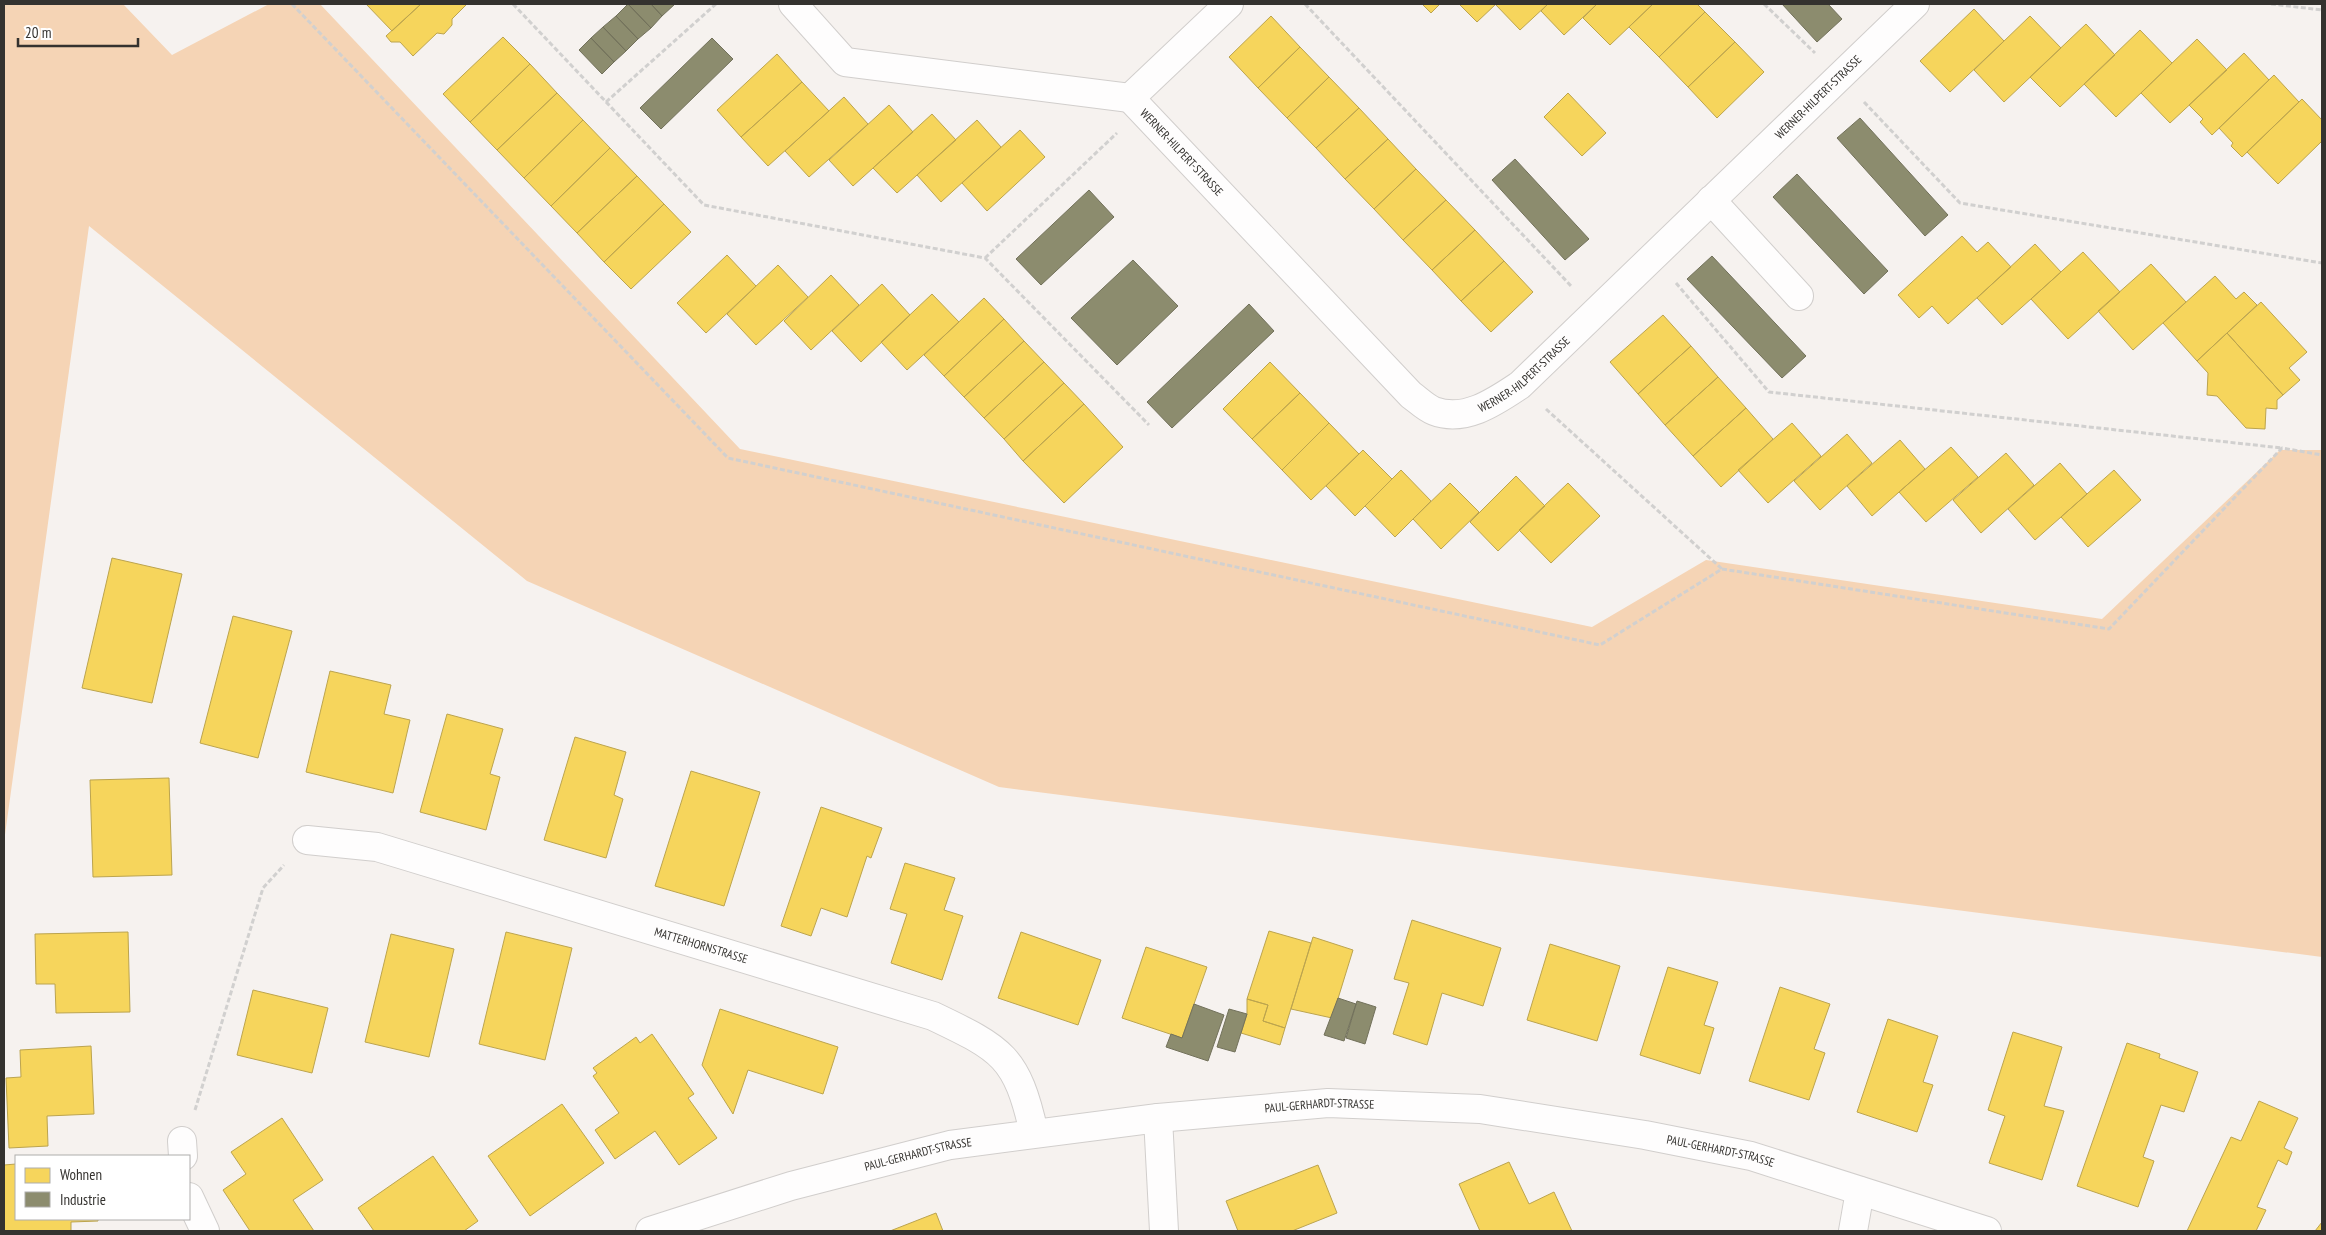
<svg xmlns="http://www.w3.org/2000/svg" width="2326" height="1235" viewBox="0 0 2326 1235" font-family="'PT Sans Narrow',sans-serif">
  <rect width="100%" height="100%" fill="#f6f2ef"/>
  <path fill="#f5d4b5" d="M4 4H123L172 55 269 4H320L740 449 1592 627 1706 560 2102 619 2280 450H2322V957L999 787 527 581 89 226 4 842Z"/>
  <path fill="#f6d55c" stroke="#bca44e" d="M366 4H421L392 31Z
    M421 4H467L452 19V25L444 34 437 33 413 56 400 42H391L386 36Z
    M1422 4H1440L1431 13Z
    M1459 4H1496L1477 22Z
    M1495 4H1548L1520 30Z
    M1548 4H1597L1564 35 1541 11Z
    M1597 4H1653L1610 45 1583 18Z
    M1653 4H1697L1705 12 1659 57 1629 27Z
    M1974 9 2004 41 1950 92 1920 61Z
    M1705 12 1735 42 1688 87 1659 57Z
    M1271 16 1300 47 1258 88 1229 57Z
    M2030 16 2061 48 2004 102 1974 70Z
    M2086 24 2115 55 2060 107 2030 77Z
    M2140 30 2172 63 2116 117 2084 84Z
    M503 37 530 64 470 122 443 94Z
    M2197 39 2227 70 2170 123 2141 93Z
    M1735 42 1764 72 1717 118 1688 87Z
    M1300 47 1329 77 1287 118 1258 88Z
    M2244 53 2269 80 2212 135 2200 122 2203 119 2189 105Z
    M777 54 802 82 741 137 717 110Z
    M530 64 557 93 497 150 470 122Z
    M2274 75 2299 102 2242 157 2231 146 2233 143 2219 128Z
    M1329 77 1359 108 1316 148 1287 118Z
    M802 82 829 111 768 166 741 137Z
    M557 93 583 120 524 178 497 150Z
    M1568 93 1606 133 1582 156 1544 117Z
    M844 97 868 124 809 177 785 151Z
    M2302 99 2322 120V141L2278 184 2247 152Z
    M889 105 913 132 853 186 829 160Z
    M1359 108 1388 139 1345 179 1316 148Z
    M932 114 956 140 897 193 873 168Z
    M583 120 610 148 551 206 524 178Z
    M977 120 1001 147 941 202 917 175Z
    M1020 130 1045 157 987 211 962 183Z
    M1388 139 1416 169 1374 209 1345 179Z
    M610 148 637 176 577 233 551 206Z
    M1416 169 1446 200 1403 240 1374 209Z
    M637 176 664 204 604 262 577 233Z
    M1446 200 1475 230 1432 270 1403 240Z
    M664 204 691 232 631 289 604 262Z
    M1475 230 1504 261 1461 301 1432 270Z
    M1962 236 1977 252 1988 242 2011 267 1948 324 1932 306 1919 318 1898 295Z
    M2035 244 2061 272 2002 325 1977 298Z
    M2083 252 2120 292 2068 339 2031 299Z
    M727 255 756 286 706 333 677 303Z
    M1504 261 1533 292 1491 332 1461 301Z
    M2151 264 2186 302 2133 350 2098 311Z
    M778 265 808 297 756 345 727 314Z
    M831 275 859 305 811 350 784 321Z
    M2215 276 2236 299 2244 292 2257 305 2197 361 2163 323Z
    M882 284 910 315 861 362 832 331Z
    M932 294 959 322 907 370 881 342Z
    M984 298 1004 319 944 376 924 355Z
    M2261 302 2307 352 2289 368 2300 380 2283 395 2227 333Z
    M1663 315 1691 346 1638 394 1610 362Z
    M1004 319 1024 341 964 397 944 376Z
    M2227 333 2283 395 2277 400V409L2266 408 2265 429 2246 428 2217 396 2207 395 2208 373 2197 361Z
    M1024 341 1044 362 984 418 964 397Z
    M1691 346 1718 377 1665 425 1638 394Z
    M1044 362 1064 383 1004 439 984 418Z
    M1270 362 1300 393 1252 439 1223 409Z
    M1718 377 1746 408 1693 456 1665 425Z
    M1064 383 1084 404 1023 461 1004 439Z
    M1300 393 1329 423 1282 470 1252 439Z
    M1084 404 1123 447 1064 503 1023 461Z
    M1746 408 1773 439 1721 487 1693 456Z
    M1329 423 1359 454 1311 500 1282 470Z
    M1792 423 1821 456 1768 503 1738 470Z
    M1847 434 1872 463 1820 510 1794 481Z
    M1900 440 1925 469 1872 516 1847 486Z
    M1951 447 1978 477 1926 522 1899 492Z
    M1363 450 1392 479 1355 516 1326 486Z
    M2006 453 2034 485 1981 533 1953 500Z
    M2060 463 2087 494 2035 540 2008 509Z
    M1401 470 1431 501 1395 537 1365 506Z
    M2114 470 2141 500 2088 547 2061 517Z
    M1516 476 1545 506 1498 551 1470 522Z
    M1450 483 1479 512 1441 549 1413 519Z
    M1568 483 1600 516 1551 563 1519 530Z
    M112 558 182 574 152 703 82 688Z
    M233 616 292 631 258 758 200 743Z
    M330 671 391 685 384 714 410 720 393 793 306 772Z
    M447 714 503 729 490 774 500 777 486 830 420 812Z
    M575 737 626 752 614 795 623 799 606 858 544 840Z
    M691 771 760 792 724 906 655 886Z
    M169 778 172 875 93 877 90 780Z
    M821 807 882 828 871 858 867 856 847 917 821 908 811 936 781 926Z
    M905 863 955 878 944 910 963 916 942 980 891 963 907 914 890 909Z
    M1412 920 1501 948 1483 1006 1442 993 1427 1045 1393 1034 1409 983 1394 979Z
    M1269 931 1311 943 1285 1028 1263 1021 1268 1005 1247 999Z
    M128 932 130 1012 56 1013 55 984H36L35 934Z
    M506 932 572 948 545 1060 479 1044Z
    M1021 932 1101 960 1078 1025 998 998Z
    M391 934 454 949 429 1057 365 1042Z
    M1313 937 1353 950 1332 1018 1291 1009Z
    M1550 944 1620 966 1597 1041 1527 1020Z
    M1146 947 1207 967 1182 1038 1122 1018Z
    M1668 967 1718 982 1704 1025 1714 1028 1700 1074 1640 1055Z
    M1780 987 1830 1004 1814 1049 1825 1053 1809 1100 1749 1081Z
    M253 990 328 1008 312 1073 237 1055Z
    M1247 999 1268 1005 1263 1021 1285 1028 1280 1045 1241 1033 1247 1014Z
    M720 1009 838 1047 823 1094 748 1070 733 1114 702 1065Z
    M1888 1019 1938 1036 1923 1082 1933 1085 1917 1132 1857 1112Z
    M2013 1032 2062 1047 2044 1106 2064 1111 2042 1180 1989 1163 2005 1116 1988 1110Z
    M652 1034 694 1094 688 1098 717 1138 679 1165 655 1131 615 1159 595 1130 619 1113 593 1076 597 1073 593 1068 636 1037 640 1043Z
    M2127 1043 2160 1054 2159 1058 2198 1072 2184 1112 2161 1105 2143 1157 2154 1161 2138 1207 2077 1186Z
    M91 1046 94 1114 47 1116 48 1146 9 1148 6 1078 21 1077 20 1050Z
    M2259 1101 2298 1118 2284 1148 2292 1152 2287 1165 2278 1160 2257 1207 2266 1210 2256 1231H2187L2231 1137 2241 1141Z
    M562 1104 604 1163 530 1216 488 1156Z
    M282 1118 323 1180 293 1200 314 1231H250L223 1190 246 1174 231 1152Z
    M433 1156 478 1221 464 1231H374L358 1208Z
    M1509 1162 1529 1204 1554 1192 1572 1231H1480L1459 1184Z
    M16 1164V1219H98V1221L71 1222V1231H4V1165Z
    M1318 1165 1337 1213 1292 1231H1238L1226 1201Z
    M936 1213 943 1231H890Z
    M2322 1222V1231H2315Z"/>
  <path fill="#8c8c6e" stroke="#72715b" d="M628 4 651 28 638 39 616 16Z
    M628 4H651L662 16 651 28Z
    M651 4H675L662 16Z
    M1782 4H1828L1842 19 1817 42Z
    M616 16 638 39 626 51 603 27Z
    M603 27 626 51 614 62 591 38Z
    M591 38 614 62 602 74 579 50Z
    M712 38 733 59 661 129 640 108Z
    M1860 118 1948 215 1925 236 1837 138Z
    M1515 159 1589 239 1565 260 1492 180Z
    M1797 174 1888 271 1864 294 1773 197Z
    M1089 190 1114 217 1041 285 1016 259Z
    M1712 256 1806 356 1782 378 1687 279Z
    M1133 260 1178 306 1117 365 1071 318Z
    M1249 304 1274 331 1172 428 1147 402Z
    M1338 998 1356 1004 1344 1041 1324 1035Z
    M1357 1001 1376 1007 1365 1044 1346 1038Z
    M1194 1004 1224 1015 1208 1061 1166 1047 1171 1034 1182 1038Z
    M1229 1009 1247 1014 1235 1052 1217 1047Z"/>
  <g fill="none" stroke-linecap="round" stroke-linejoin="round">
    <defs>
      <g id="minor">
        <path d="M793 4 845 62 1130 98 1229 4"/>
        <path id="s1" d="M1130 98 1411 395C1418 400 1426 408 1434 411 1465 423 1496 401 1520 385L1915 4"/>
        <path d="M1711 200 1799 296"/>
        <path id="s2" d="M307 840 377 847 933 1016C1002 1049 1017 1056 1034 1133"/>
        <path d="M1158 1118 1164 1231"/>
        <path d="M182 1141 183 1156"/>
        <path d="M189 1197 205 1231"/>
        <path id="s3" d="M650 1231 791 1186 950 1145 1158 1118 1328 1103 1480 1109 1645 1135 1751 1156 1987 1231"/>
        <path d="M1853 1231 1860 1191"/>
      </g>
    </defs>
    <use href="#minor" stroke="#d1cecc" stroke-width="30"/>
    <path stroke="#d1d0cf" stroke-width="3" stroke-dasharray="5 2.5" stroke-linecap="butt" d="M292 4 728 458 1600 645 1722 569 2109 629 2282 448 2322 455
      M513 4 704 205 985 258 1149 425
      M1305 4 1572 287
      M1764 4 1815 53
      M2271 4 2322 10
      M606 102 716 4
      M1864 102 1960 203 2322 263
      M985 258 1117 133
      M1676 283 1769 392 2282 448
      M1546 409 1722 569
      M195 1110 263 888 284 865"/>
    <use href="#minor" stroke="#fefdfd" stroke-width="28"/>
  </g>
  <g text-anchor="middle" stroke-width="5" stroke-linejoin="round" paint-order="stroke">
    <g font-size="12" fill="#34322f" stroke="#fff">
      <text dy="4" stroke="none"><textPath href="#s1" startOffset="945">WERNER-HILPERT-STRASSE</textPath></text>
      <text dy="4" stroke="none"><textPath href="#s1" startOffset="75">WERNER-HILPERT-STRASSE</textPath></text>
      <text dy="4" stroke="none"><textPath href="#s1" startOffset="540">WERNER-HILPERT-STRASSE</textPath></text>
      <text dy="4" stroke="none"><textPath href="#s2" startOffset="409">MATTERHORNSTRASSE</textPath></text>
      <text dy="4" stroke="none"><textPath href="#s3" startOffset="684">PAUL-GERHARDT-STRASSE</textPath></text>
      <text dy="4" stroke="none"><textPath href="#s3" startOffset="1089">PAUL-GERHARDT-STRASSE</textPath></text>
      <text dy="4" stroke="none"><textPath href="#s3" startOffset="279">PAUL-GERHARDT-STRASSE</textPath></text>
    </g>
  </g>
  <rect width="2326" height="1235" fill="none" stroke="#34322f" stroke-width="10"/>
  <rect x="15" y="1155" width="175" height="65" fill="#ffffff" stroke="#aeadac"/>
  <rect x="25" y="1168" width="25" height="15" fill="#f6d55c" stroke="#aeadac"/>
  <text x="60" y="1180" font-size="15" fill="#34322f">Wohnen</text>
  <rect x="25" y="1192" width="25" height="15" fill="#8c8c6e" stroke="#aeadac"/>
  <text x="60" y="1205" font-size="15" fill="#34322f">Industrie</text>
  <path d="M18 38v8h120v-8" fill="none" stroke="#34322f" stroke-width="2.5"/>
  <text x="25" y="38" font-size="15" fill="#34322f" stroke="#ffffff" stroke-width="4" paint-order="stroke">20 m</text>
</svg>
